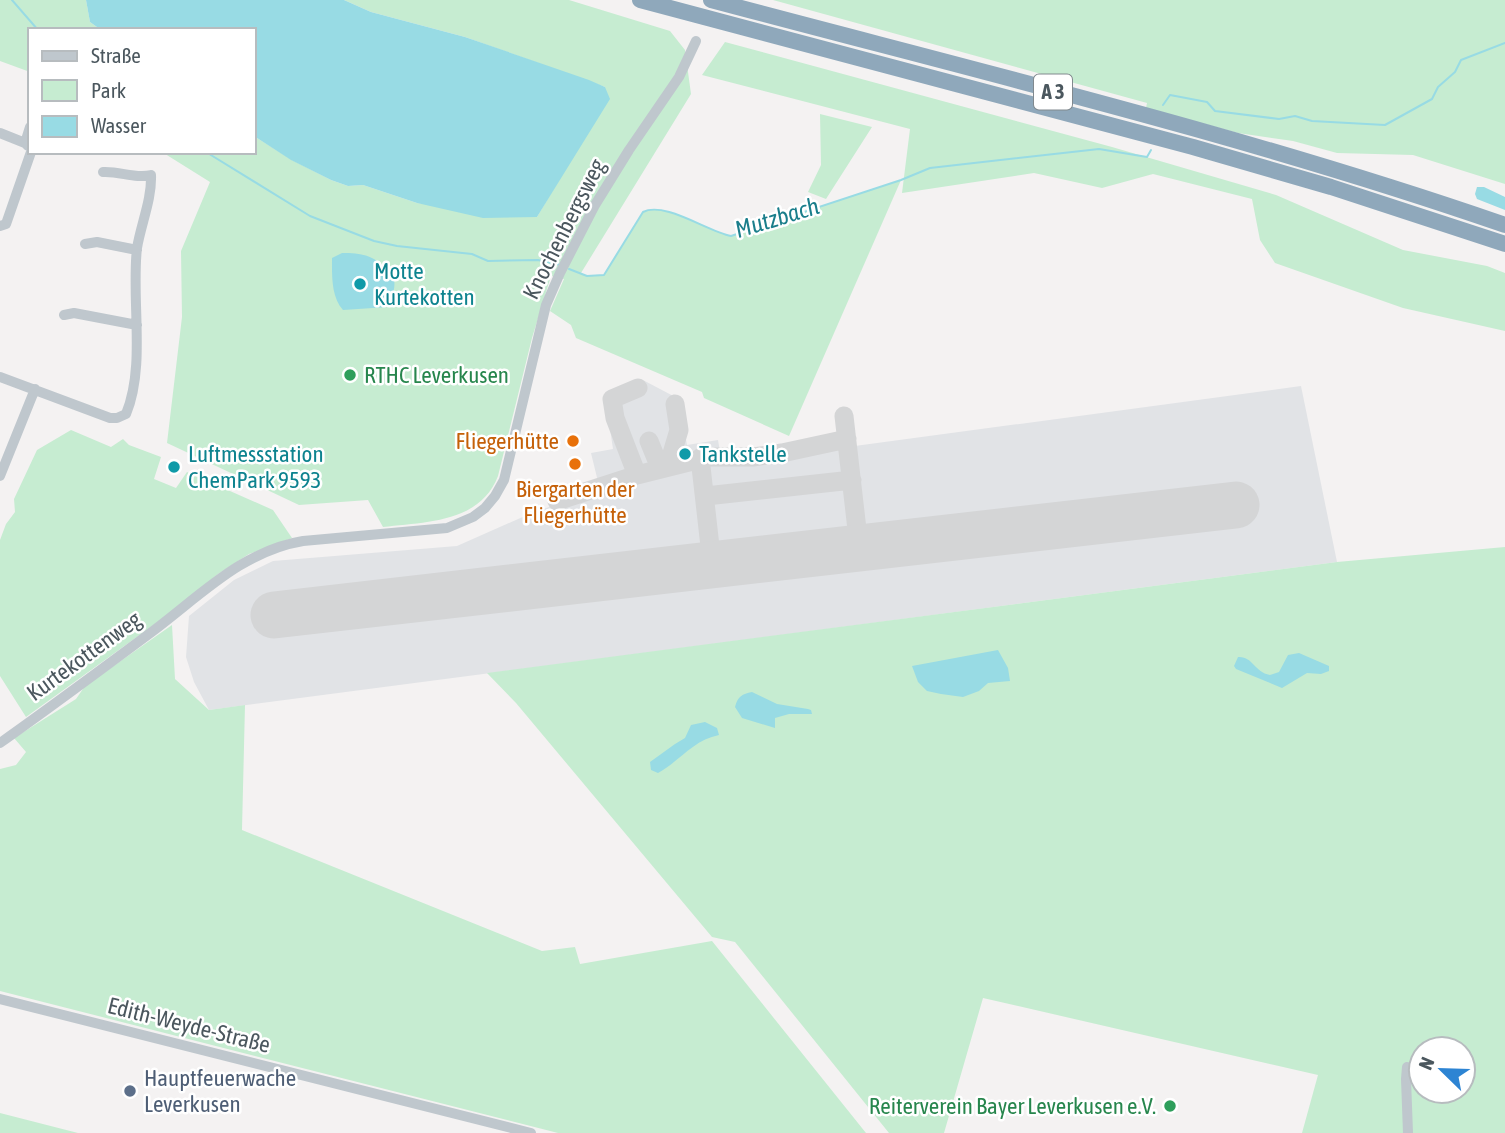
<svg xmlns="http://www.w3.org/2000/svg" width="1505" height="1133" viewBox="0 0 1505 1133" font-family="'Asap Condensed',sans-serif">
  <rect width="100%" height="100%" fill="#f4f2f2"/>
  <path fill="#e1e3e6" d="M641 379 679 399 687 445 718 440 722 464 1301 386 1337 562 209 710 194 682 186 657 189 616 234 580 273 561 457 546 534 512 600 490 591 453 613 449 605 395Z"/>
  <path fill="#c6ecd1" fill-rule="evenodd" d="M0 0H86L90 22 101 30H30V72L0 61Z
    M344 0H569L670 31 685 50 691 94 581 273 587 276 604 275 643 212C664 201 707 231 731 236L901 180 789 436 704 398 702 392 576 338 571 325 550 311 564 279 551 276 532 338 498 476C480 523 425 522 383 527L368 500 299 505 167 443 182 317 181 251 210 182 162 152H254V136L292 160 331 180 348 186 363 185 417 203 537 217 572 158 605 87 465 37 371 12Z
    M773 0H1505V184L1413 155 1337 153 1293 141 1238 133 1146 108 1147 103Z
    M725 42 1112 147 1276 195 1403 250 1487 266 1505 273V331L1403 308 1275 263 1260 240 1252 199 1153 174 1102 188 1034 173 902 193 910 129 702 75Z
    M820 114 872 127 826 199 808 192 821 165Z
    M71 430 111 447 123 439 129 445 161 457 154 479 176 488 187 472 273 510 292 538 249 554 218 574 170 613 26 717 0 676V540L6 524 15 512 14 499 37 450Z
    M1505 547V1133H1302L1318 1075 983 998 944 1133H889L735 942 712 937 516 703 487 673 1337 562ZM1421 1049H1463V1091H1421Z
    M172 625 175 679 209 710 245 705 242 830 542 951 575 947 580 964 712 941 866 1133H558L0 991V769L16 765 26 752 14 738 76 699 85 686Z
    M0 1113 78 1133H0Z"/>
  <path fill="#98dbe4" d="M86 0H344L371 12 465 37 589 80 605 87 610 99 537 217 483 218 417 203 363 185 348 186 331 180 291 160 254 136V30H101L90 22Z
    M1477 187H1484L1505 197V210L1477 199 1475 194Z
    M342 253C361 253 375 255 387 271 389 274 393 276 394 280 396 288 391 300 388 307L343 310C331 297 332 275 332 258Z
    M998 650 1008 668 1010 681 988 683 979 691 963 697 941 694 927 691 918 682 912 666Z
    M1299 653 1329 666V671L1321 674 1307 673 1282 688 1236 669 1234 666 1238 657C1253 656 1254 672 1270 675L1279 672 1288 655Z
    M752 692 777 704 808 709 811 710 812 714H789L775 718V728L742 718 735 707C738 696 742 694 752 692Z
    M705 722 717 728 719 735C693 740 680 761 658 773L651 770 650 762 675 744 685 738 691 725Z"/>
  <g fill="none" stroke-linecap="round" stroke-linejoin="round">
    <path stroke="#98dbe4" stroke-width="2" d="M12 0 38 30
      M1163 105 1170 95 1207 102 1215 111 1279 119 1295 116 1312 121 1385 125 1432 99 1438 87 1455 72 1461 60 1505 43
      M206 152 310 216 374 241 397 246 472 254 488 261 538 260 561 265
      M569 269 587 276 604 275 643 212C664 201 707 231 731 236L901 180 930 168 1099 149 1147 157 1151 150"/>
    <path stroke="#d4d5d6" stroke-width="19" d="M638 388 612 399 615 418 637 475 709 457H753L782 453 847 439
      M844 416 859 547
      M649 441 660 468
      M700 458 712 564
      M668 467 679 430 675 404
      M706 496 852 480
      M557 501 637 475"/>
    <path stroke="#d4d5d6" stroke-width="47" d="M274 615 1236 505"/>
    <path stroke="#bfc7cd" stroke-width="10" d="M0 133 25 143
      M28 146 25 143 30 127
      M0 226 6 224 31 152
      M85 244 97 242 137 250
      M64 315 74 313 137 325
      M0 377 110 418H117L126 414C146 366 131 299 137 248 141 224 152 199 151 175 135 179 120 171 103 172
      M0 476 35 389
      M0 743C51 707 102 669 153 631 200 596 242 551 303 541L447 528 473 517 485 508 495 496 504 480 546 305 560 273 595 205 629 150 679 77 696 41
      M0 999 531 1133
      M1407 1067 1406 1079 1408 1133"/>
    <path stroke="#8fa8bb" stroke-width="16" d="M640 0 1193 147 1331 187 1505 244
      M711 0C977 71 1245 135 1505 225"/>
  </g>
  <g fill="#0f9aa8" stroke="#fff" stroke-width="2.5">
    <circle cx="360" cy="284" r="7"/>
    <circle cx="685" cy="454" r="7"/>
    <circle cx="174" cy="467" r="7"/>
  </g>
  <g fill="#2e9e5b" stroke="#fff" stroke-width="2.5">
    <circle cx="350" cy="375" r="7"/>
    <circle cx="1170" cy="1106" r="7"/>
  </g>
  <g fill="#e8710a" stroke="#fff" stroke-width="2.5">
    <circle cx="573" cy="441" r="7"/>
    <circle cx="575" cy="464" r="7"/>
  </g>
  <circle fill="#5c6f8a" stroke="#fff" stroke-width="2.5" cx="130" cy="1091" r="7"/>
  <g text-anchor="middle" stroke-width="5" stroke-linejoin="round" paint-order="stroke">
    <rect fill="#fff" stroke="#81898e" stroke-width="2" x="1034" y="74.5" width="38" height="35" rx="5"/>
    <g font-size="21" font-weight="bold" fill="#4b575e">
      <text x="1053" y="99">A 3</text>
    </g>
    <g font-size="23" fill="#4b575e" stroke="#fff">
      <text transform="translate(564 229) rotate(-63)" y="8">Knochenbergsweg</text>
      <text transform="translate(84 656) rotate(-36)" y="8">Kurtekottenweg</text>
      <text transform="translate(189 1025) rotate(14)" y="8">Edith-Weyde-Straße</text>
    </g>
    <g font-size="23" fill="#0d838f" stroke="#fff" text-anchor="start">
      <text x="374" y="279">Motte<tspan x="374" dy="26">Kurtekotten</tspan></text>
      <text x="188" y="462">Luftmessstation<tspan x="188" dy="26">ChemPark 9593</tspan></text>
      <text x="699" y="462">Tankstelle</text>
    </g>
    <g font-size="23" fill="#27864d" stroke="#fff" text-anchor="start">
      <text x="364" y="383">RTHC Leverkusen</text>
      <text x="1156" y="1114" text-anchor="end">Reiterverein Bayer Leverkusen e.V.</text>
    </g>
    <g font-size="23" fill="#c56008" stroke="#fff" text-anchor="end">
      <text x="559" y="449">Fliegerhütte</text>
      <text x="575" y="497" text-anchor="middle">Biergarten der<tspan x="575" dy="26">Fliegerhütte</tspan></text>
    </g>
    <g font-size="23" fill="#4e5e75" stroke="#fff" text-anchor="start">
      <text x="144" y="1086">Hauptfeuerwache<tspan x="144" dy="26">Leverkusen</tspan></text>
    </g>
    <g font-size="24" font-style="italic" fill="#1a7e8b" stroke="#fff">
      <text transform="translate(777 218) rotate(-17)" y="8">Mutzbach</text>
    </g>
  </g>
  <rect x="28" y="28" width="228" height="126" fill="#ffffff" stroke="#b7bcbf" stroke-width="2"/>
  <rect x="42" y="51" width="35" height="10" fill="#bfc7cd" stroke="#b7bcbf" stroke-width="2"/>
  <text x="91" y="63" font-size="21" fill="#4b575e">Straße</text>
  <rect x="42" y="80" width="35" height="21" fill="#c6ecd1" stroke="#b7bcbf" stroke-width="2"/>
  <text x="91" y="98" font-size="21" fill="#4b575e">Park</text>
  <rect x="42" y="116" width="35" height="21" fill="#98dbe4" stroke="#b7bcbf" stroke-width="2"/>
  <text x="91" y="133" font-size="21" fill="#4b575e">Wasser</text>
  <g transform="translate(1442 1070) rotate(293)"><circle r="33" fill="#ffffff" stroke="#b7bcbf" stroke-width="2"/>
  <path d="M0-5L12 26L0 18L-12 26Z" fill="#2d84d3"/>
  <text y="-10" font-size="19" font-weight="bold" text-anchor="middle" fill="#4b575e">N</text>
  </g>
</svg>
